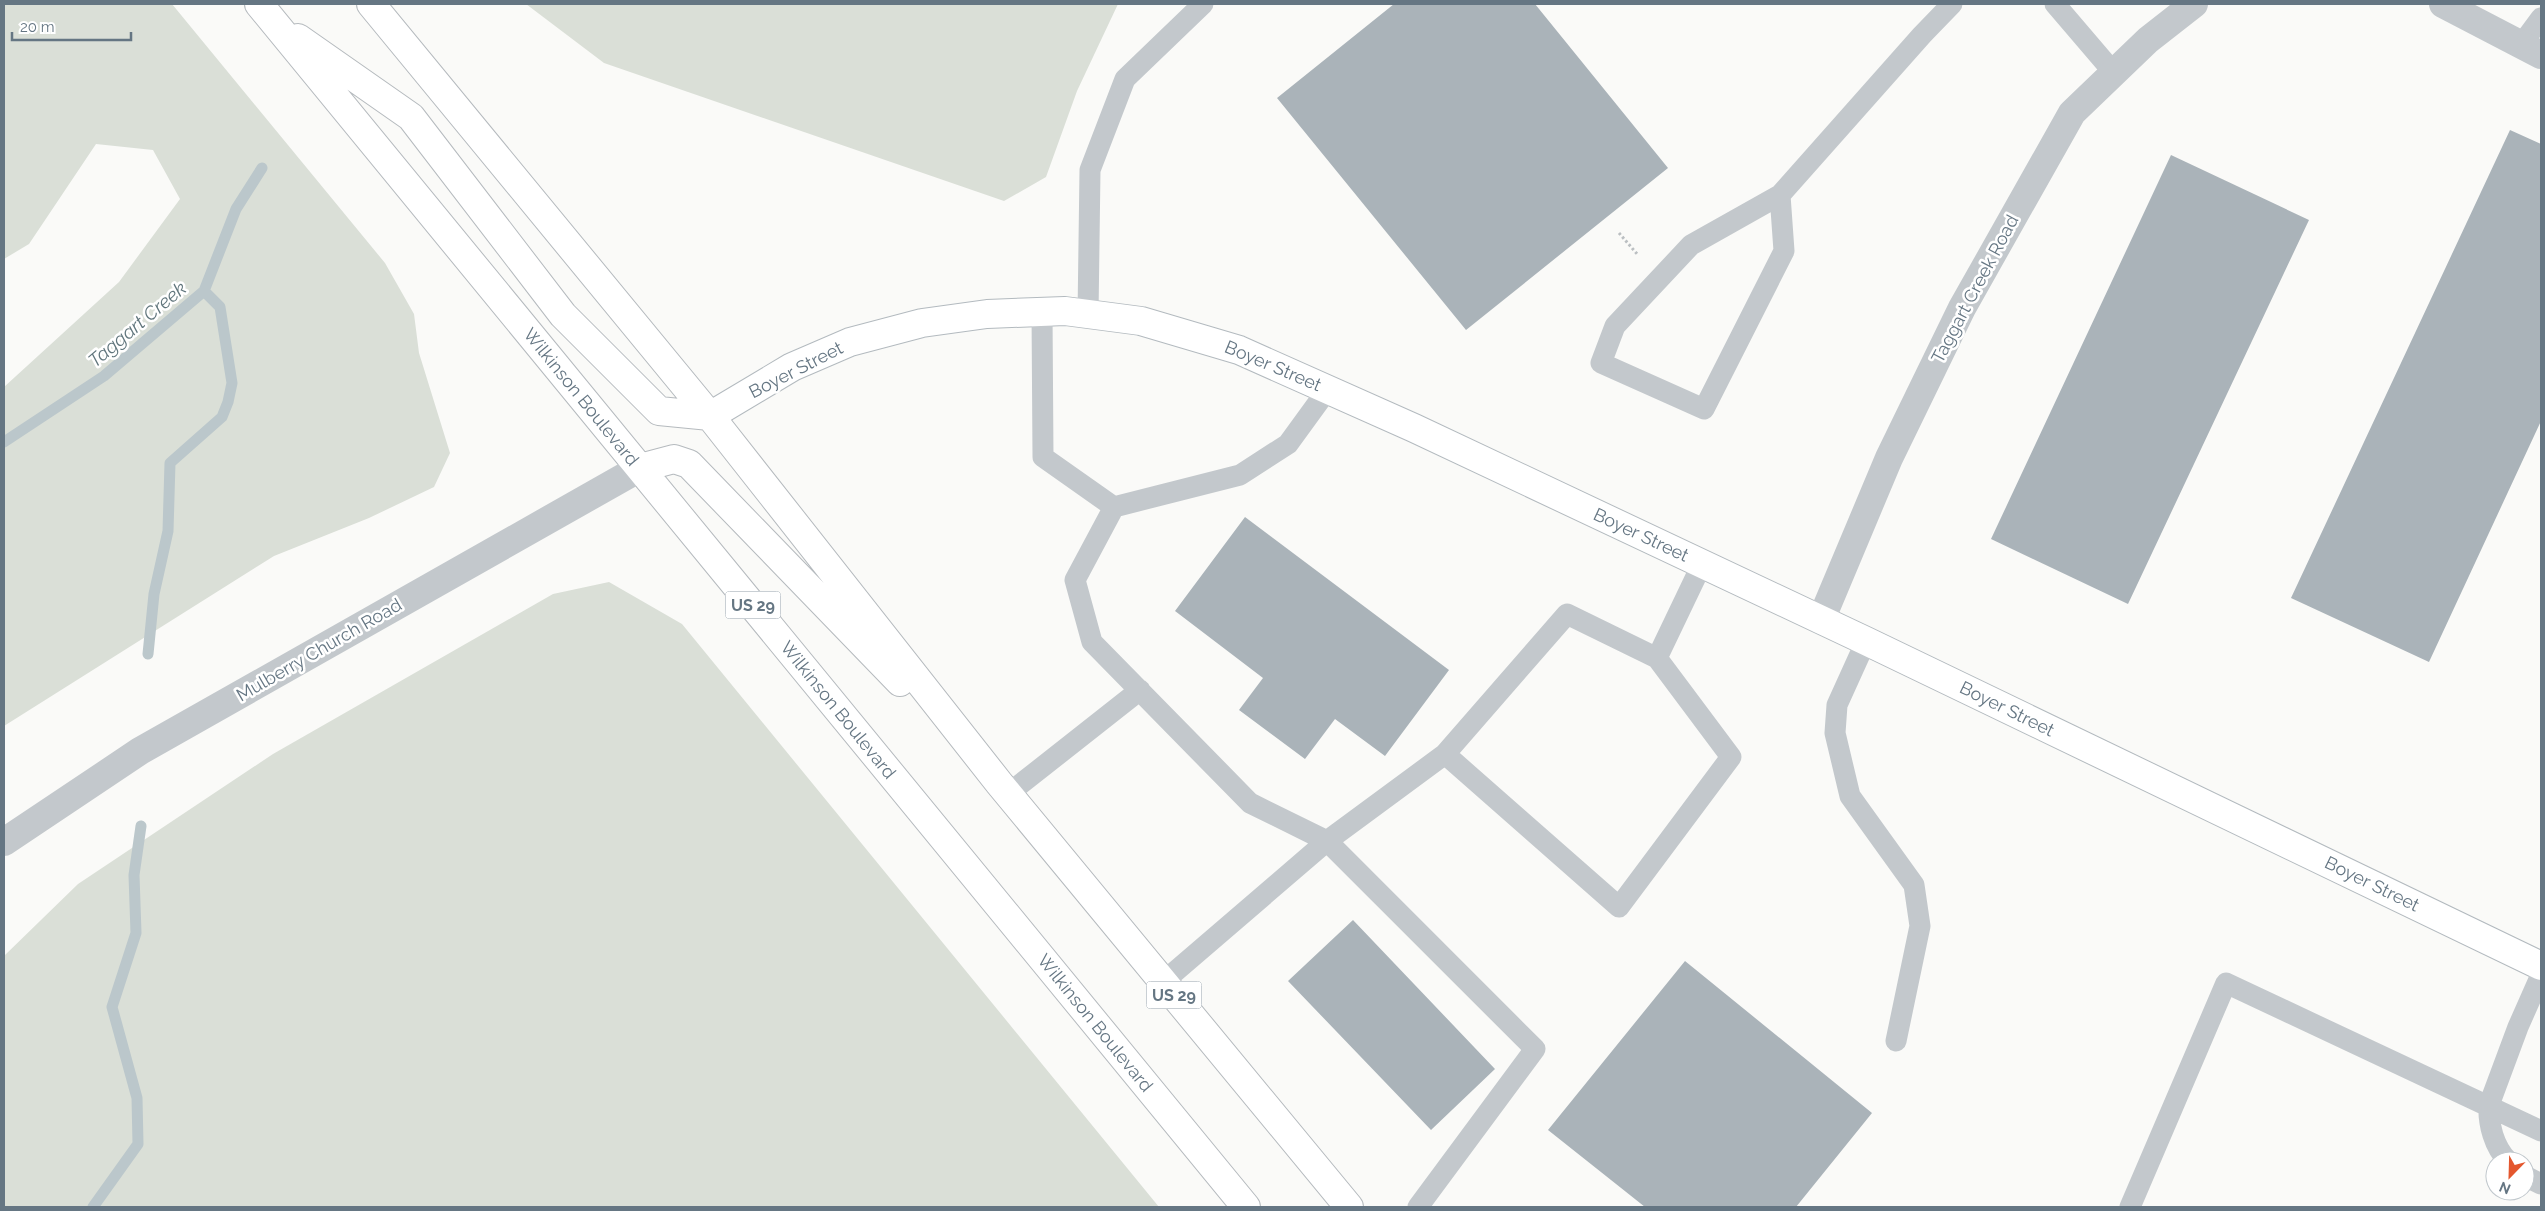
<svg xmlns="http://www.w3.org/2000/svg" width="2545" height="1211" viewBox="0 0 2545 1211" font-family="Raleway,sans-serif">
  <rect width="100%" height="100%" fill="#fafaf8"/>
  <path fill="#dadfd7" d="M4 4H172L385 263 414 314 419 353 450 453 434 487 369 518 274 556 4 726V387L119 282 180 199 153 150 96 144 29 244 4 259Z
    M526 4H1118L1077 91 1046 177 1004 201 604 63Z
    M609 582 682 624 1159 1207H4V956L78 884 273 754 553 594Z"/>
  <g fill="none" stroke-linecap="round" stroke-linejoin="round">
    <path stroke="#bbc7cb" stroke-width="11" d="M4 442 104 376 204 291 236 209 262 168
      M148 654 154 594 168 531 170 463 222 417 228 402 232 383 220 307 204 291
      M93 1207 138 1144 137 1098 112 1007 136 933 134 875 141 826"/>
  </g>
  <path fill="#aab3b9" d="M1394 4H1535L1668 168 1466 330 1277 98Z
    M2510 130 2541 144V421L2429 662 2291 598Z
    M2171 155 2309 220 2128 604 1991 539Z
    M1245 517 1449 670 1385 756 1335 719 1305 759 1239 710 1263 678 1175 611Z
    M1353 920 1495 1069 1431 1130 1288 981Z
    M1685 961 1872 1113 1796 1207H1645L1548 1130Z"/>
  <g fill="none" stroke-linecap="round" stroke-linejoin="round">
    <defs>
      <path id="secondary" d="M710 416 792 367 850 342 922 323 987 314 1065 311 1141 321 1239 350 1414 428 1866 641 2541 966"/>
      <path id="primary" d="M259 4 1246 1207
        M371 4 710 416 999 783 1349 1207
        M298 38 411 117 563 315 659 411 710 416
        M640 468 674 459 689 464 900 682"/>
    </defs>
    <use href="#secondary" stroke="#b3babf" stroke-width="30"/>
    <use href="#primary" stroke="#b5babe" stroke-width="30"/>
    <path stroke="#bbbfc2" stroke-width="3" stroke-dasharray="2.5 2.5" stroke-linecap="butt" d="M1619 233 1638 255"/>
    <path stroke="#c3c8cc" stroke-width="21" d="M2055 4 2114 73
      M2521 45 2541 18
      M1780 195 1784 251 1704 409 1601 363 1615 326 1691 245 1780 195 1922 35 1952 4
      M1042 312 1043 457 1114 507
      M1088 315 1090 170 1125 79 1203 4
      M1328 389 1288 444 1240 475 1114 507 1075 580 1092 642 1250 803 1327 841 1535 1049 1418 1207
      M1866 641 1837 705 1835 733 1850 796 1914 885 1920 926 1896 1041
      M1445 754 1619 907 1731 757 1657 658 1702 564
      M1008 794 1140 690
      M1163 982 1327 841 1445 754 1567 614 1657 658
      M2508 1161C2494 1147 2488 1124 2489 1105L2518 1027 2541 975
      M2525 1176 2541 1184
      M2130 1207 2226 983 2541 1131"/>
    <path stroke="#c3c8cc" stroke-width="28" d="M2443 4 2541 55
      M1821 620 1889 458 1962 308 2072 113 2148 40 2194 4"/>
    <path stroke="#c3c8cc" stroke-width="28" d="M4 842 140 751 640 468"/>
    <use href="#secondary" stroke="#fff" stroke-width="28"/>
    <use href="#primary" stroke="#fff" stroke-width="28"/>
  </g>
  <g text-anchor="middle" stroke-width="5" stroke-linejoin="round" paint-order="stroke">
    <g fill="#fff" stroke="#939fa8" stroke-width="1">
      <rect x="725.5" y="591.5" width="55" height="27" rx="4"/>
      <rect x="1146.5" y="981.5" width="55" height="27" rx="4"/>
    </g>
    <g font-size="16" font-weight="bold" fill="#657683">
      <text x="753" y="611">US 29</text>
      <text x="1174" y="1001">US 29</text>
    </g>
    <g font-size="18" fill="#657683" stroke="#fff">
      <text transform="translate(1975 289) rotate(-62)" y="6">Taggart Creek Road</text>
      <text transform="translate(1273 366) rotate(23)" y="6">Boyer Street</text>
      <text transform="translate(796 370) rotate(-27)" y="6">Boyer Street</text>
      <text transform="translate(581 397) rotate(51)" y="6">Wilkinson Boulevard</text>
      <text transform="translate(1641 535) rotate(25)" y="6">Boyer Street</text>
      <text transform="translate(319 650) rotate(-30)" y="6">Mulberry Church Road</text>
      <text transform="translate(2007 709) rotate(26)" y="6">Boyer Street</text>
      <text transform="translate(838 710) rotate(51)" y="6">Wilkinson Boulevard</text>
      <text transform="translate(2372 884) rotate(26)" y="6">Boyer Street</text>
      <text transform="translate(1095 1023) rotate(51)" y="6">Wilkinson Boulevard</text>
    </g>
    <g font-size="19" font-style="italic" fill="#60757c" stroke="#fff">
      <text transform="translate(137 324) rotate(-40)" y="7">Taggart Creek</text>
    </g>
  </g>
  <rect width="2545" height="1211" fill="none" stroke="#657683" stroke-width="10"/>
  <g transform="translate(2510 1176) rotate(203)"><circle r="24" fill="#ffffff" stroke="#c1c8cd"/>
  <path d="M0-4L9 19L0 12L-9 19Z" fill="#e4572e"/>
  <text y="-8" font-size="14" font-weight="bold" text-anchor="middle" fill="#657683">N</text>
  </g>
  <path d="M12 32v8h119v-8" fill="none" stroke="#657683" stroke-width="2.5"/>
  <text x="20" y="32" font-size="15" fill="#657683" stroke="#ffffff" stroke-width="4" paint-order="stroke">20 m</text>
</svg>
